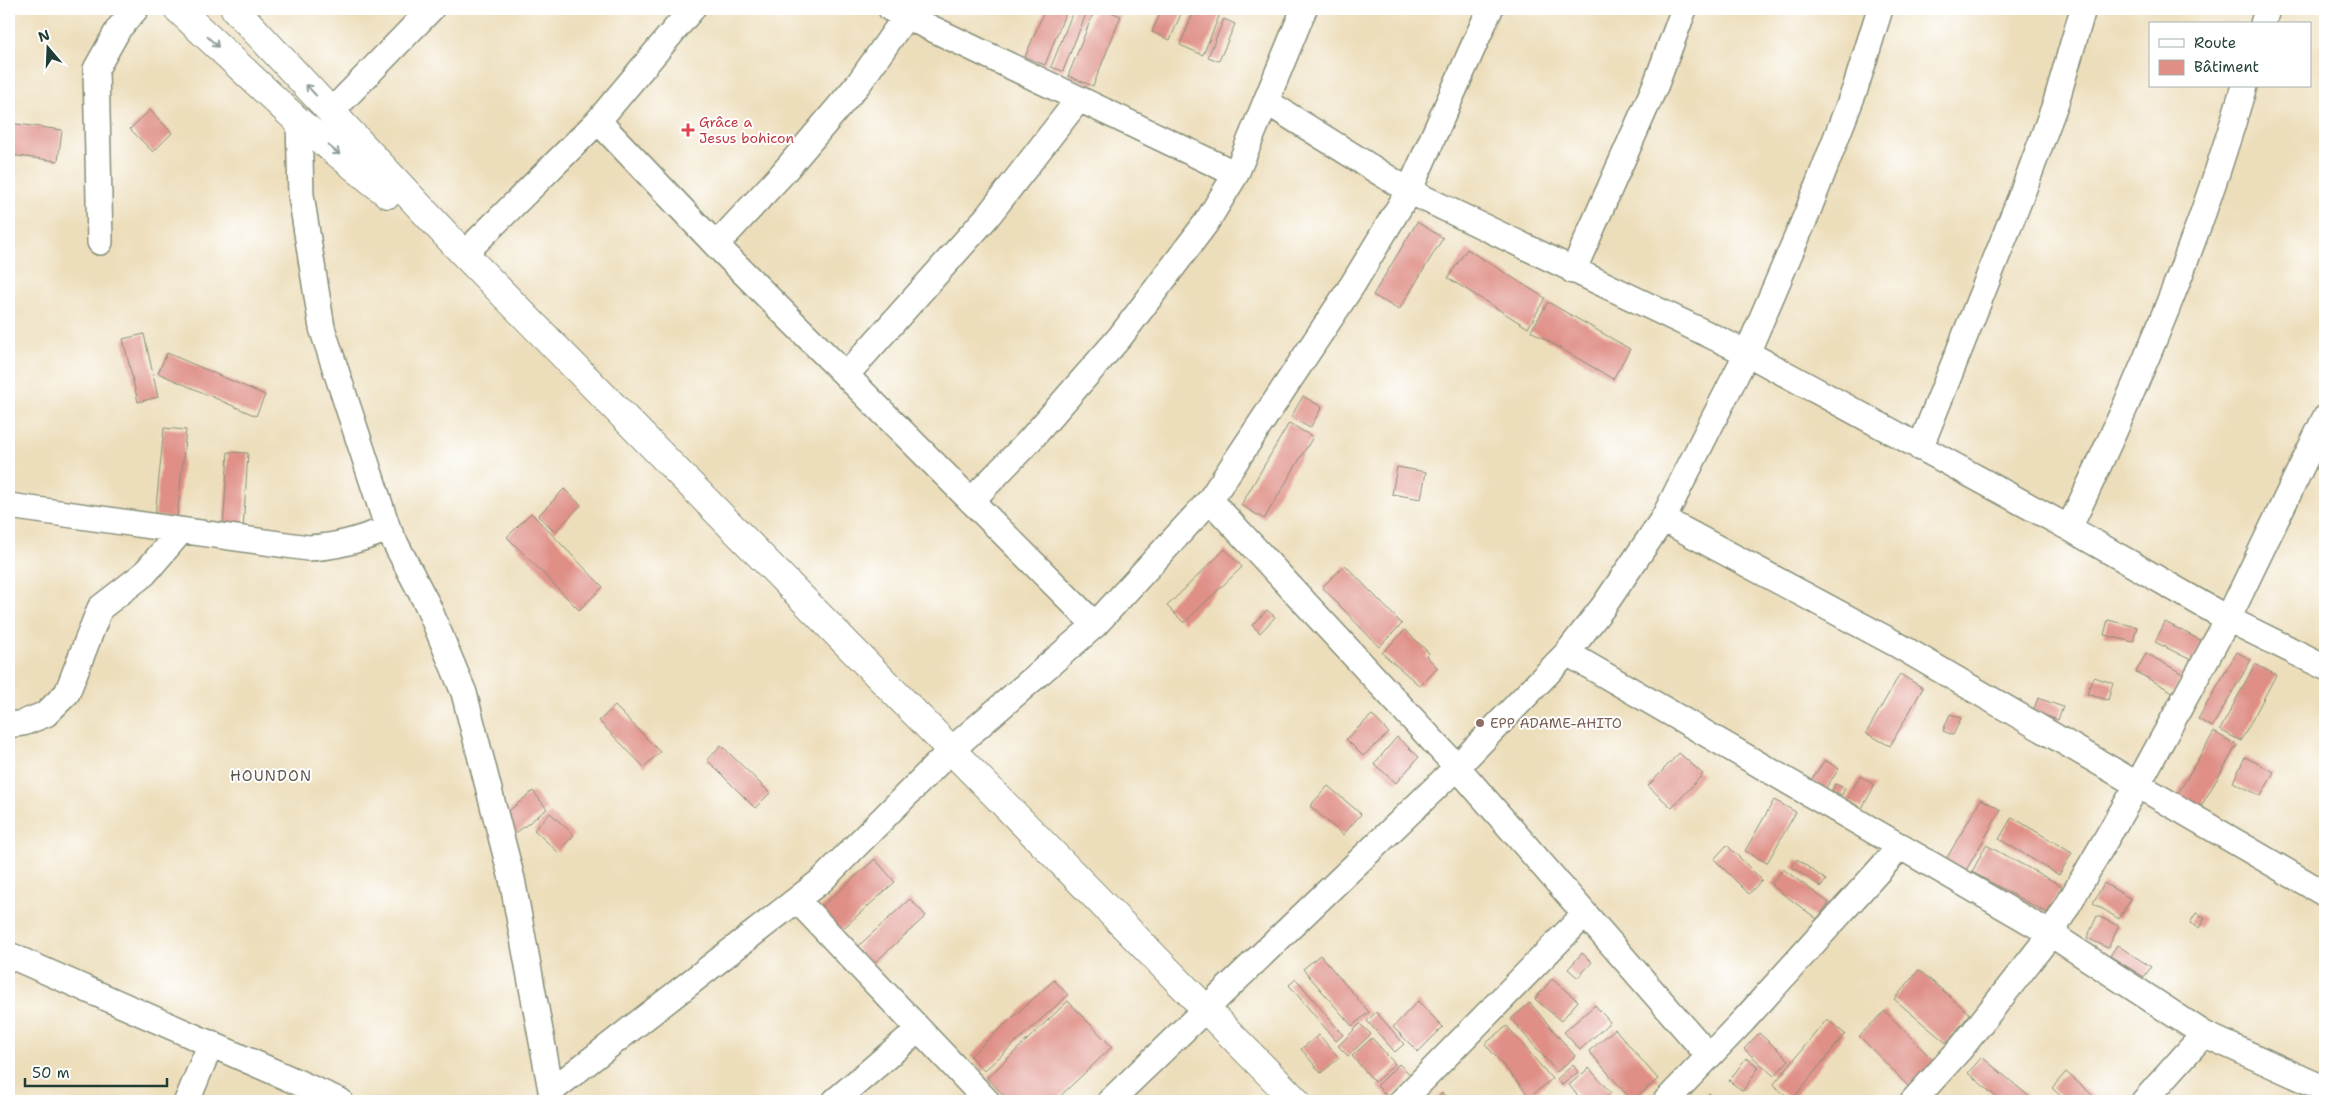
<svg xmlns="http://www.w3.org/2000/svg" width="2334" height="1110" viewBox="0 0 2334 1110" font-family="'Shantell Sans',sans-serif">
  <rect width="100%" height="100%" fill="#fff"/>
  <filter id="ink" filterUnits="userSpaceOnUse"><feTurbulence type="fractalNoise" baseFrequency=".02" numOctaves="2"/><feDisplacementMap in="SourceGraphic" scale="10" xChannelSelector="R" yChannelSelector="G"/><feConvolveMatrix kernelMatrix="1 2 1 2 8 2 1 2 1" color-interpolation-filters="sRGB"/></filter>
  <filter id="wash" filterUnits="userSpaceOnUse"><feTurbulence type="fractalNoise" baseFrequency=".0096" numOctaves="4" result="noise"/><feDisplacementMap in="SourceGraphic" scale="20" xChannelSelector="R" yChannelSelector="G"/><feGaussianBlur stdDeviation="1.12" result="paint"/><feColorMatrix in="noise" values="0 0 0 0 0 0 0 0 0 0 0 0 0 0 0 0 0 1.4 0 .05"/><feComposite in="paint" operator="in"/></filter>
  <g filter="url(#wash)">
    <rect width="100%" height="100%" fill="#eddebb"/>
    <g id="blocks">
      <path fill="#df8f86" d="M1045 9H1067L1045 65 1025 57Z
        M1074 9H1088L1063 71 1051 67Z
        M1095 9H1102L1121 16 1093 86 1068 76Z
        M1162 9H1183L1170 40 1152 32Z
        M1195 9H1222L1203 55 1180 45Z
        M1224 19 1235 24 1219 61 1208 57Z
        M150 110 172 133 153 152 130 129Z
        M9 123 62 130 58 161 9 155Z
        M1417 222 1443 238 1399 310 1373 295Z
        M1467 249 1545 298 1528 328 1448 278Z
        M1548 302 1630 349 1613 379 1531 331Z
        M144 334 158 397 138 402 123 339Z
        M167 353 265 395 256 416 158 373Z
        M1303 396 1322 407 1310 428 1291 417Z
        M1289 423 1313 437 1264 519 1241 505Z
        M164 428 186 430 177 518 155 516Z
        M228 452 248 453 243 530 223 529Z
        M1397 467 1426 472 1421 499 1392 494Z
        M564 489 581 505 555 532 538 516Z
        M531 513 603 587 579 610 507 537Z
        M1225 549 1242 567 1184 623 1167 606Z
        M1345 565 1402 624 1379 647 1322 587Z
        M1267 610 1275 617 1260 633 1252 625Z
        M2108 620 2137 627 2133 642 2104 635Z
        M2165 622 2202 641 2193 661 2155 642Z
        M1405 630 1429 653 1426 656 1438 668 1420 686 1382 653Z
        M2237 652 2251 660 2212 727 2198 719Z
        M2146 653 2183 674 2173 692 2136 672Z
        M2255 664 2276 675 2241 741 2220 730Z
        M1900 674 1923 688 1890 746 1866 733Z
        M2093 677 2113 683 2108 700 2087 694Z
        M2038 698 2063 707 2058 720 2033 711Z
        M615 706 660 752 644 767 599 721Z
        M1950 714 1961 718 1953 735 1943 731Z
        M1372 715 1389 733 1363 756 1346 739Z
        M2214 732 2237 745 2200 808 2177 795Z
        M1397 737 1419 757 1396 783 1374 764Z
        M721 745 770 793 755 808 707 760Z
        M1679 753 1703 774 1672 808 1648 786Z
        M2245 757 2274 772 2261 796 2233 782Z
        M1825 760 1839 769 1825 789 1811 780Z
        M1860 776 1875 785 1862 808 1847 800Z
        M1835 784 1845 788 1842 795 1832 791Z
        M1328 786 1361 814 1343 835 1310 806Z
        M533 791 547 809 512 836 499 819Z
        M1981 799 2001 810 1965 872 1945 861Z
        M1774 800 1796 812 1767 863 1745 851Z
        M550 813 574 835 558 852 534 830Z
        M2012 817 2072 853 2059 875 1999 839Z
        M1727 845 1762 880 1749 894 1714 859Z
        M1986 845 2062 886 2047 913 1972 872Z
        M875 859 895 882 840 931 820 908Z
        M1797 859 1826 880 1821 887 1792 867Z
        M1783 869 1829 903 1817 919 1771 885Z
        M2104 883 2131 899 2119 919 2093 903Z
        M910 899 926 916 872 965 856 948Z
        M2196 913 2205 918 2199 928 2190 923Z
        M2097 916 2119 926 2108 948 2087 938Z
        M2117 945 2151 967 2144 977 2110 956Z
        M1582 953 1592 962 1578 978 1568 969Z
        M1320 955 1369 1012 1352 1026 1303 969Z
        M1919 970 1970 1014 1946 1043 1894 999Z
        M1296 979 1343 1035 1336 1041 1289 985Z
        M1552 979 1578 1001 1561 1021 1535 999Z
        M1054 980 1068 995 984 1071 970 1056Z
        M1068 1001 1112 1047 1055 1101H1009L987 1078Z
        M1418 1001 1443 1027 1418 1052 1393 1027Z
        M1530 1003 1575 1056 1557 1072 1511 1019Z
        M1595 1005 1610 1022 1580 1050 1564 1032Z
        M1885 1011 1935 1062 1909 1087 1859 1036Z
        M1376 1012 1404 1044 1395 1052 1367 1021Z
        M1827 1019 1845 1034 1792 1100 1773 1085Z
        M1360 1024 1371 1034 1348 1056 1338 1046Z
        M1507 1026 1552 1079 1530 1097 1485 1044Z
        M1615 1029 1658 1079 1632 1101 1589 1051Z
        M1759 1033 1789 1060 1774 1076 1744 1049Z
        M1319 1035 1339 1058 1321 1073 1301 1049Z
        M1372 1038 1395 1064 1375 1082 1352 1056Z
        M1982 1057 2031 1098 2028 1101H2001L1968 1073Z
        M1746 1058 1759 1067 1743 1091 1729 1081Z
        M1399 1064 1412 1076 1389 1098 1377 1086Z
        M1573 1065 1578 1072 1562 1085 1557 1079Z
        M1589 1068 1611 1093 1602 1101H1582L1569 1085Z
        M2066 1072 2099 1101H2066L2052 1088Z
        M1442 1093 1451 1101H1435Z
        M1709 1093 1718 1101H1701Z"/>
    </g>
  </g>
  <g filter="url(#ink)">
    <use href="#blocks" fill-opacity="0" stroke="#868e78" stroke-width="1"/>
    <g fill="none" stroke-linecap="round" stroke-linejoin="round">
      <defs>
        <path id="minor" d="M891 9 1236 174
          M2263 24 2267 9
          M1267 102 1409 191 1747 353 2069 528 2228 619 2325 667
          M331 112 431 9
          M598 121 716 245 1095 625
          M299 122 301 195 322 328 388 529 428 606 464 693 512 879 553 1101
          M100 242 96 69 119 28 136 9
          M716 245 783 173 859 83 906 16
          M464 254 598 121 692 9
          M1573 271 1656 84 1684 9
          M847 374 987 217 1078 100
          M1920 448 2023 191 2056 102 2083 9
          M1210 500 1457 767 1709 1056
          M971 501 1030 440 1120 337 1206 223 1236 174 1304 9
          M9 506 308 548C337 547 361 539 388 529
          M1663 519 1896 644 2325 894
          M2069 528C2138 385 2200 239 2244 86
          M1567 653 2051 934 2204 1034 2325 1089
          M9 725 23 723 46 714 67 693 100 608 144 574 181 531
          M797 900 987 1101
          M9 955 340 1101
          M551 1091 822 880 951 750 1095 625 1210 500 1353 284 1409 191 1490 9
          M187 1101 211 1043
          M835 1101 919 1029
          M1110 1101 1457 767 1567 653 1603 607 1663 519 1747 353 1806 216 1855 89 1880 9
          M1402 1101 1585 914
          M1666 1101 1744 1020 1901 846
          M1913 1101 1962 1047 2051 934 2138 784 2228 619 2325 418
          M2144 1101 2204 1034"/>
        <path id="major" d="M178 9 299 122 388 194
          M235 9 464 254 1296 1101"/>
      </defs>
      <use href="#minor" stroke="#868e78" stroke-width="28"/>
      <use href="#major" stroke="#868e78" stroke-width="30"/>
      <use href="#minor" stroke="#fff" stroke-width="25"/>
      <use href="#major" stroke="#fff" stroke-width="28"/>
    </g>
    <defs><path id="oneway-shaft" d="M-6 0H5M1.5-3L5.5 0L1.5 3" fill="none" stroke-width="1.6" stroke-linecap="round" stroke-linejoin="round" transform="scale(1.25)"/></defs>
    <g stroke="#8f9e9a">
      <use href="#oneway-shaft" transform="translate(213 42) rotate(43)"/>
      <use href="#oneway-shaft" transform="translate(311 90) rotate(-133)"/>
      <use href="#oneway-shaft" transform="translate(334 150) rotate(39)"/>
    </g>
  </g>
  <path fill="#e0444e" stroke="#fff" stroke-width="2" d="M685.5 122.5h5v5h5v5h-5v5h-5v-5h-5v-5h5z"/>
  <circle fill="#8d6e63" stroke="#fff" stroke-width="2" cx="1480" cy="723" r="5"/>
  <g text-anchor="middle" stroke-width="4" stroke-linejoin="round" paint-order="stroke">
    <g font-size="14" fill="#be3a42" stroke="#fff" text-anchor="start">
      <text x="699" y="127">Grâce a<tspan x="699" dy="16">Jesus bohicon</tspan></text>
    </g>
    <g font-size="14" fill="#785e54" stroke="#fff" text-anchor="start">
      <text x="1490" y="728">EPP ADAME-AHITO</text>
    </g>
    <g font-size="15" letter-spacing="1" fill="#625a51" stroke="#fff">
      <text x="271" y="781">HOUNDON</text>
    </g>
  </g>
  <rect width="2334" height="1110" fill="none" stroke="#fff" stroke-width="30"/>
  <rect x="2149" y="22" width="162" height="65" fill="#ffffff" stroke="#a5b1ae"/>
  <rect x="2159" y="39" width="25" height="8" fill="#ffffff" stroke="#a5b1ae"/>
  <text x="2194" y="48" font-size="15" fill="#1f3d34">Route</text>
  <rect x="2159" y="60" width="25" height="15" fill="#df8f86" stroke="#a5b1ae"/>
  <text x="2194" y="72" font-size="15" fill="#1f3d34">Bâtiment</text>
  <g transform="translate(48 48) rotate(341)" stroke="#ffffff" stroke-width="4" paint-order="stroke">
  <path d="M0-4L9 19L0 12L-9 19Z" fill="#1f3d34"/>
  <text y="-8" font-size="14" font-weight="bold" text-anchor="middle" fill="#1f3d34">N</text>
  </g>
  <path d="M25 1078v8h142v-8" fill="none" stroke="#1f3d34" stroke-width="2.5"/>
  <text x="32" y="1078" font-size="15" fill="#1f3d34" stroke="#ffffff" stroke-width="4" paint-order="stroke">50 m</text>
</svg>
